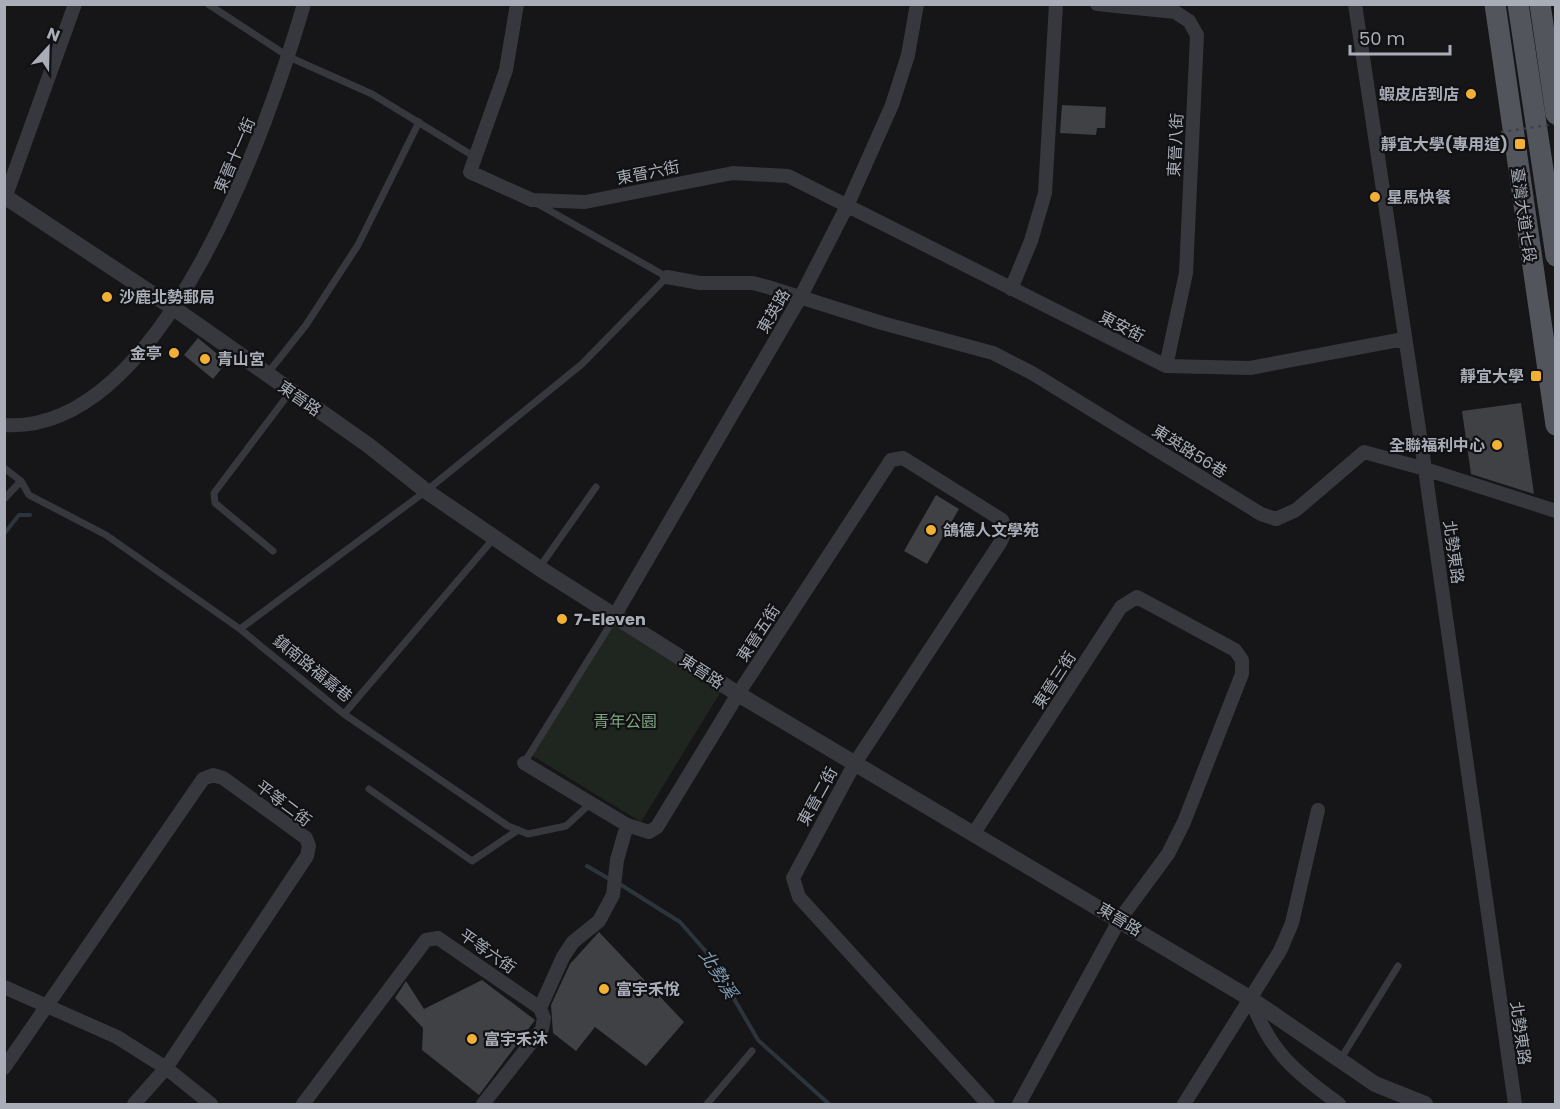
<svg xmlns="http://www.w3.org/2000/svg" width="1560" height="1109" viewBox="0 0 1560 1109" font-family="Poppins,'Noto Sans TC',sans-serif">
  <rect width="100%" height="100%" fill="#161618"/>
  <path fill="#1e261f" d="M610 619 723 688 641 822 528 753Z"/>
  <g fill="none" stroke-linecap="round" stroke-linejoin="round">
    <path stroke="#2c353c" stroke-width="4" d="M4 534 19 515H30
      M587 866 611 880
      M618 883 680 922 708 954 758 1040 829 1104"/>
  </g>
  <path fill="#404145" d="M1062 105 1106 107 1105 128H1097L1096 135 1060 133Z
    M198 338 227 362 213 379 184 355Z
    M1521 403 1534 494 1471 474 1462 411Z
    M936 495 959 509 927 564 904 551Z
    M599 932 684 1022 646 1066 595 1027 576 1051 553 1033 551 1005 570 964Z
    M482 980 535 1020 479 1095 422 1050 423 1028 395 998 406 981 424 1009Z"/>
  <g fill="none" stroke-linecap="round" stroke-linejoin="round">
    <path stroke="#37383d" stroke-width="7" d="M208 4 289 57 372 94 475 157
      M267 374 306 325 358 245 419 122
      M4 468 21 481 29 495 106 535 240 629 344 714 508 826 528 834 566 826 592 802
      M4 499 21 481
      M273 551 215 503 214 493 291 391
      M539 568 596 487
      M240 629 426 491 582 364 667 277 538 204
      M344 714 494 538
      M524 763 615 617
      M369 789 472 861 518 830
      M1340 1060 1398 966
      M707 1104 752 1051"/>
    <path stroke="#37383d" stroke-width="14" d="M517 4 506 70 470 172 532 200 585 202 733 173 788 176 1166 366 1250 368 1404 339
      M1097 4 1175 12 1189 21 1197 35 1186 273 1166 366
      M1355 4 1425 469 1515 1104
      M4 201 75 4
      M667 277 700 283H753L768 287 882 323 993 353 1032 373 1261 514 1276 519 1296 510 1364 452 1425 469 1556 511
      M1011 289 1031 241 1045 193 1056 4
      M4 425C162 436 269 124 304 4
      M615 615 800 298 847 206 892 105 908 55 917 4
      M524 763 627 825 649 832 657 827 738 694 891 460 903 458 1002 520 1006 530 1000 543 855 763 793 878 799 897 988 1104
      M974 833 1121 607 1137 597 1235 650 1242 660V674L1184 822 1168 854 1120 919 1019 1104
      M4 987 117 1037 166 1068 211 1104
      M1251 999C1270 1053 1295 1071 1339 1104
      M540 1008 563 957 573 942 599 921 613 895 617 860 627 825
      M4 1068 203 779 213 775 223 778 306 838 309 846 307 856 166 1068 134 1104
      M303 1104 426 940 438 938 540 1008 544 1018 542 1029 483 1104
      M1184 1104 1280 951 1292 923 1318 810"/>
    <path stroke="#37383d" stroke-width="16" d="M4 196 172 307 368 445 426 491 539 568 738 694 1251 999 1375 1084 1425 1104"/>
    <path stroke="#53555c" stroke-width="21" d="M1495 4 1556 425
      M1518 4 1556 256
      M1540 4 1556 114"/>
    <path stroke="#3d3f44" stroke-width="2" stroke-dasharray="3 4.5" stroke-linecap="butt" d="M1501 132 1556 124"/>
  </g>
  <g fill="#f2b134" stroke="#111113" stroke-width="2">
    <circle cx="1471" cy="94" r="6"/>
    <rect x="1514" y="138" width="12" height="12" rx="3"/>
    <circle cx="1375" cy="197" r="6"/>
    <circle cx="107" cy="297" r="6"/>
    <circle cx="174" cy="353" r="6"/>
    <circle cx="205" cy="359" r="6"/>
    <rect x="1530" y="370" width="12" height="12" rx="3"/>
    <circle cx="1497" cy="445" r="6"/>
    <circle cx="931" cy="530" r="6"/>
    <circle cx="562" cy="619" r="6"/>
    <circle cx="604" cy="989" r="6"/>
    <circle cx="472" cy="1039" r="6"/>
  </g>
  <g text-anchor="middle" stroke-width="4.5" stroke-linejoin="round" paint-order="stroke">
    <g font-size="16" font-weight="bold" fill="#a8adb8" stroke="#111113" text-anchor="start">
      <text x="1459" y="100" text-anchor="end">蝦皮店到店</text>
      <text x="1508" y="150" text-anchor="end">靜宜大學(專用道)</text>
      <text x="1387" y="203">星馬快餐</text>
      <text x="119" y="303">沙鹿北勢郵局</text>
      <text x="162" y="359" text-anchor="end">金亭</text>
      <text x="217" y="365">青山宮</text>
      <text x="1524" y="382" text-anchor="end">靜宜大學</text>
      <text x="1485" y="451" text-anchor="end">全聯福利中心</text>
      <text x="943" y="536">鴿德人文學苑</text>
      <text x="574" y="625">7-Eleven</text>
      <text x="616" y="995">富宇禾悅</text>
      <text x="484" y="1045">富宇禾沐</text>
    </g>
    <g font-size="16" fill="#a8adb8" stroke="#111113">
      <text transform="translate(1175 145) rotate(-87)" y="6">東晉八街</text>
      <text transform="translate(234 155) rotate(-67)" y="6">東晉十一街</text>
      <text transform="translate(648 172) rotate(-11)" y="6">東晉六街</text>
      <text transform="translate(1524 215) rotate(82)" y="6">臺灣大道七段</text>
      <text transform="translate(773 311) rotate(-60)" y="6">東英路</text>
      <text transform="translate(1122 326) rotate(27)" y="6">東安街</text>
      <text transform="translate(300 398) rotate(35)" y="6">東晉路</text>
      <text transform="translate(1190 451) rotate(32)" y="6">東英路56巷</text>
      <text transform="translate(1454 552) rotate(82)" y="6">北勢東路</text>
      <text transform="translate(758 633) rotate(-57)" y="6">東晉五街</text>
      <text transform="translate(313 668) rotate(39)" y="6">鎮南路福嘉巷</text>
      <text transform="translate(702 671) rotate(33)" y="6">東晉路</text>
      <text transform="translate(1054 680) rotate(-57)" y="6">東晉三街</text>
      <text transform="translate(817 796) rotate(-61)" y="6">東晉二街</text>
      <text transform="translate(284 803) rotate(37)" y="6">平等二街</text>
      <text transform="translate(1120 919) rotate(31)" y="6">東晉路</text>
      <text transform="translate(488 951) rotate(35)" y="6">平等六街</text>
      <text transform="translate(1521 1033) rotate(82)" y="6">北勢東路</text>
    </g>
    <g font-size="16" fill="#7fa381" stroke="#111113">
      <text x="625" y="727">青年公園</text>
    </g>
    <g font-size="18" font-style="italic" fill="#7f9bb3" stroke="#111113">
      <text transform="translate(718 974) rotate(58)" y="6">北勢溪</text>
    </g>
  </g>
  <rect width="1560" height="1109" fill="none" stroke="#a8adb8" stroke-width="12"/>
  <g transform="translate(48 48) rotate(22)" stroke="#111113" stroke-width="4.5" paint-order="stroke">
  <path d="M0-4.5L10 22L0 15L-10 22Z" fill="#a8adb8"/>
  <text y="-9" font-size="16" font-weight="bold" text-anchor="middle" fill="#a8adb8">N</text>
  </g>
  <path d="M1350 45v9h100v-9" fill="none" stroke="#a8adb8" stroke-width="3"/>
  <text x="1359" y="45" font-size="18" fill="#a8adb8" stroke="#111113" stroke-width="4.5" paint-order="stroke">50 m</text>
</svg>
